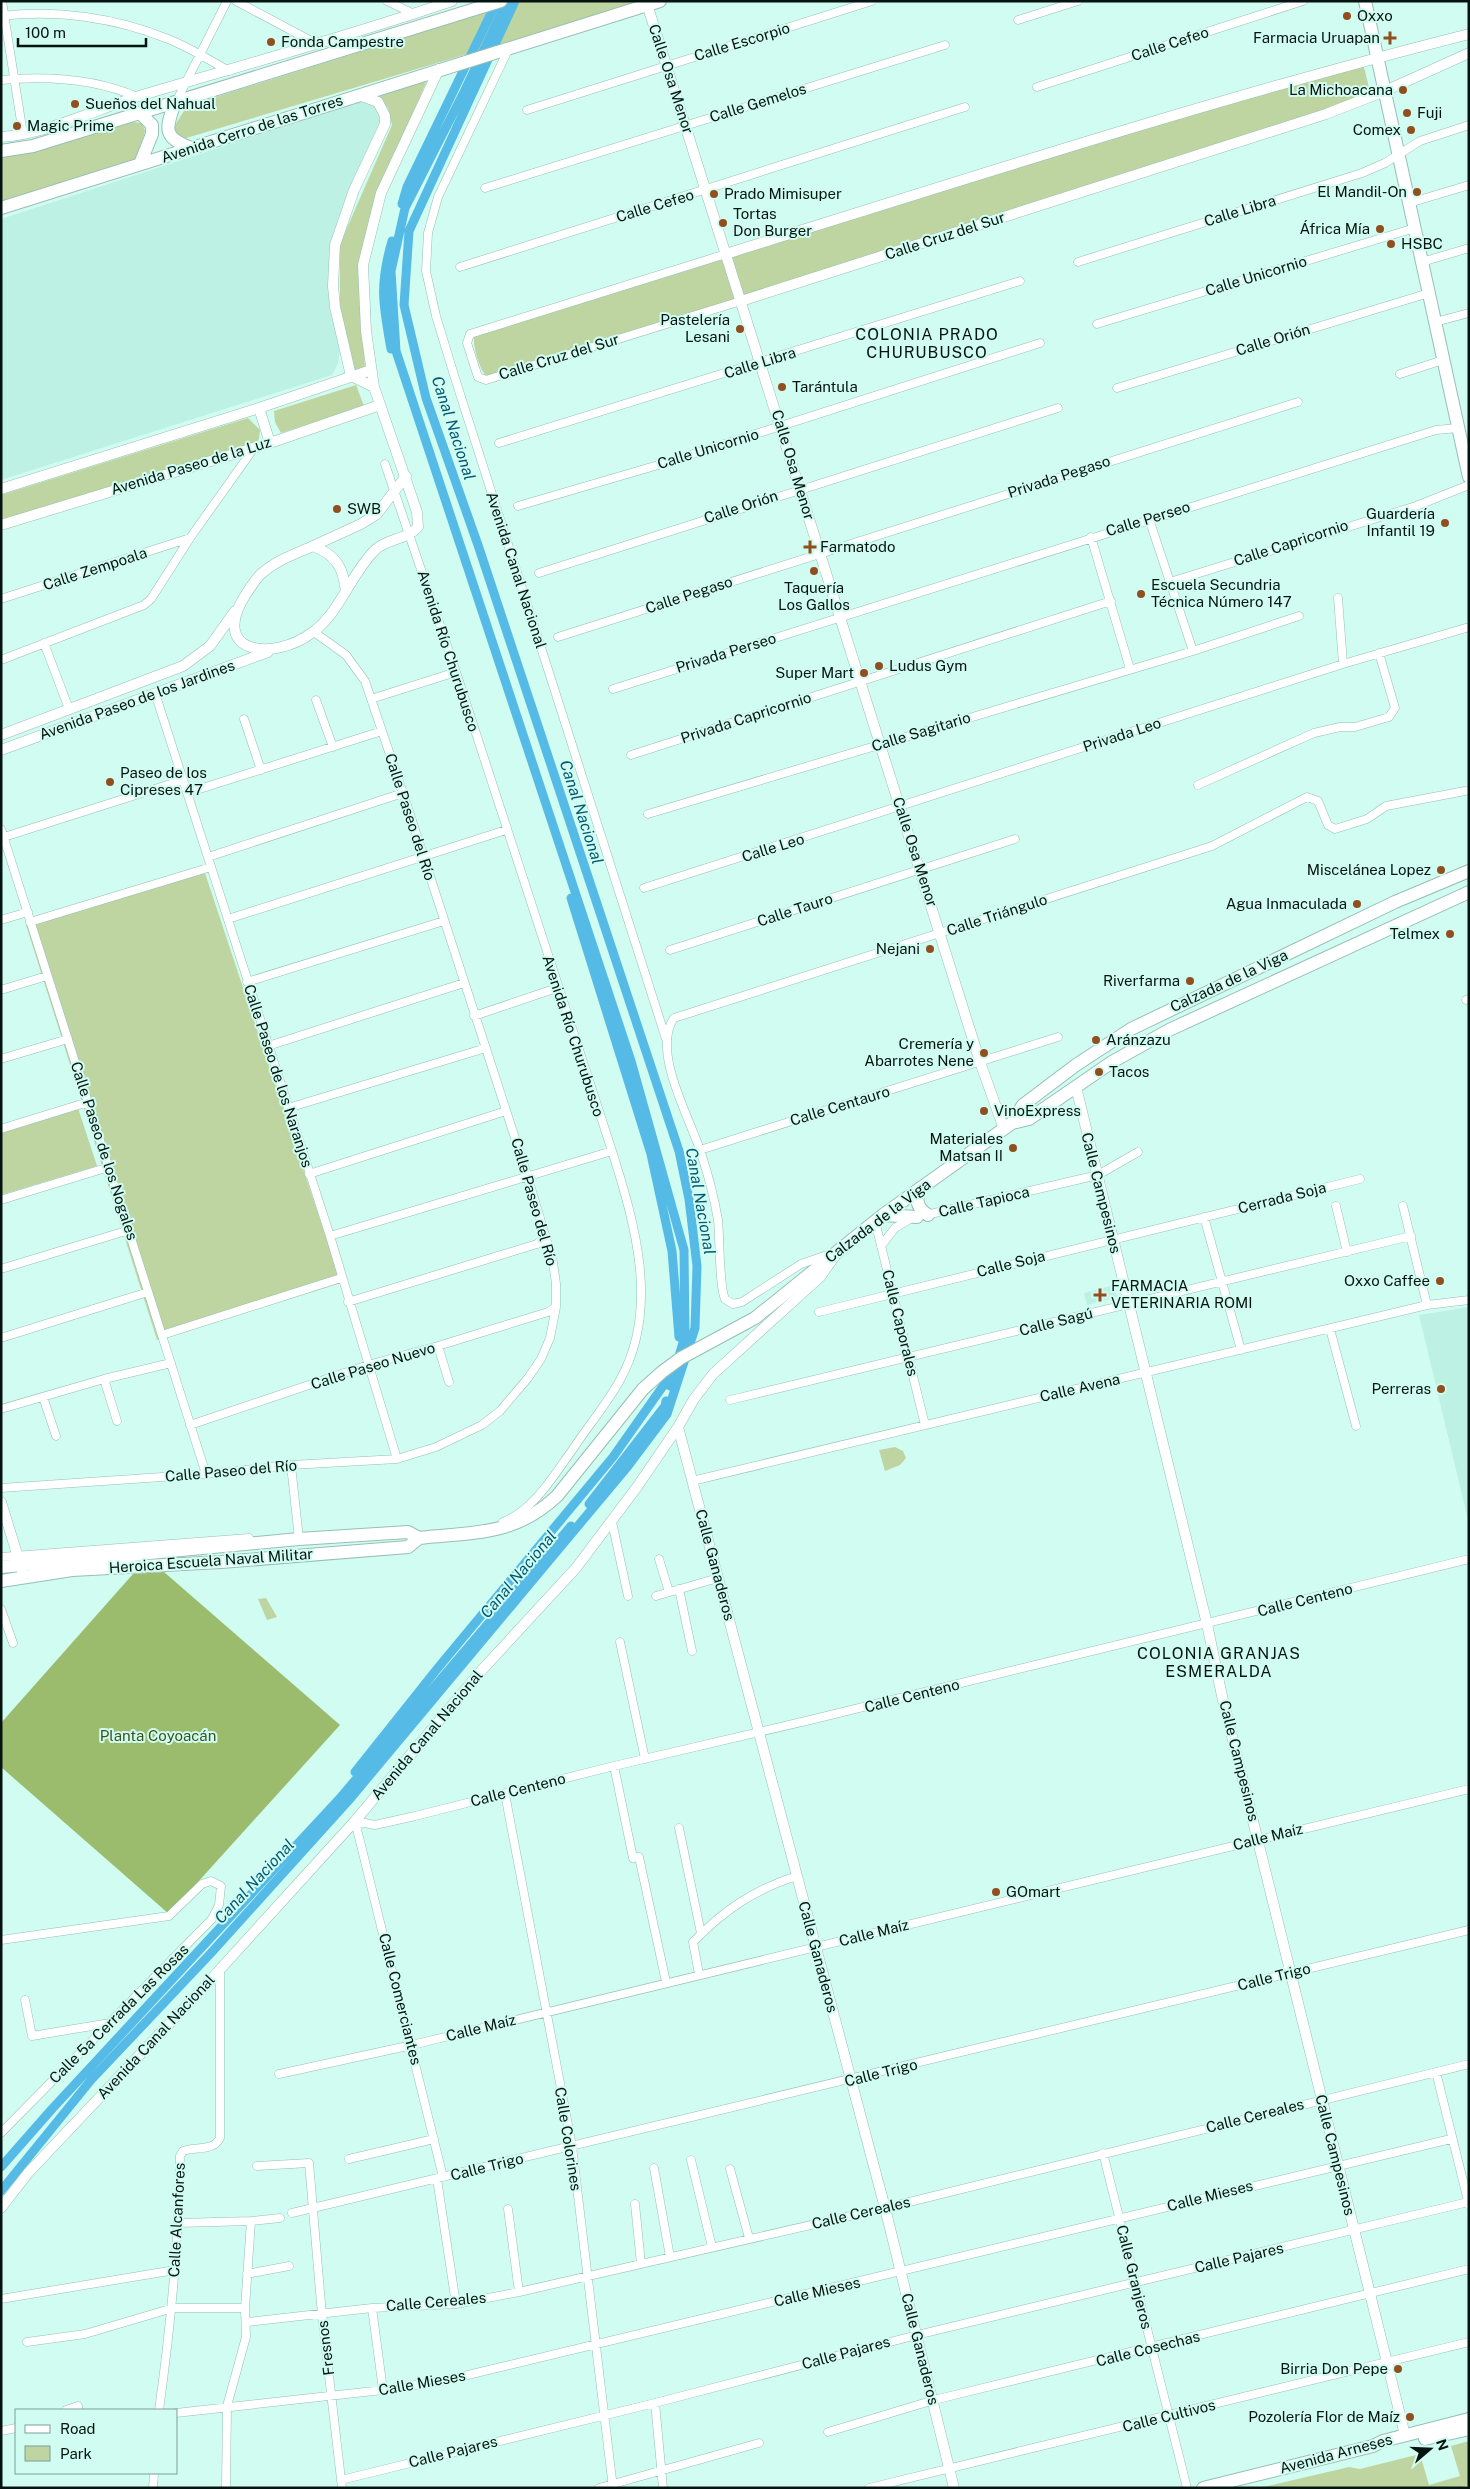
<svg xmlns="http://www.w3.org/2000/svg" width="1470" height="2489" viewBox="0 0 1470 2489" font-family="'Public Sans',sans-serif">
  <rect width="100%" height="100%" fill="#d1fcf1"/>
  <path fill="#bdf1e4" d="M362 101 374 105 379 112 380 121 353 180 331 244 328 286 340 348 338 363 332 375 1 480V219Z
    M1114 1285 1117 1297 1087 1305 1084 1293Z
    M1469 1307V1524L1419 1315Z"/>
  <path fill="#bed5a2" d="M522 1H635V4L183 139 172 130 187 106Z
    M1363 63 1371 96 1009 214 487 377C479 369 473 347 474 336L713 260Z
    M428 78 376 199 361 267 365 369 354 371 349 360 340 305V244L392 125 388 108 375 94Z
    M133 122 142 123 145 131 137 160 1 202V155L34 151Z
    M356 385 364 406 281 433 275 422 274 411Z
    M248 418 260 430 259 439 255 445 1 522V495Z
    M204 870 341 1283 157 1340 26 925Z
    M78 1108 97 1166 1 1195V1131Z
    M895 1447 903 1451 906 1458 900 1465 885 1471 879 1450Z
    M266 1598 277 1617 267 1620 258 1599Z
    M1469 2441V2485L1458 2488H1259L1349 2467 1360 2469 1420 2454 1429 2485 1460 2476 1451 2446Z"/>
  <path fill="#9abc6c" d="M164 1572 340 1725 169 1914 1 1767V1723L133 1574Z"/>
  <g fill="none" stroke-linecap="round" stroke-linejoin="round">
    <path stroke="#55bbe6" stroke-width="9" d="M507 1 464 92 405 208 391 271 396 351 631 1061 684 1250 685 1336 670 1386
      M402 204 407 187 497 1
      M391 349C383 304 379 286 392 241
      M571 898 651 1154 672 1251 679 1337
      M589 1504 665 1406 666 1401
      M355 1772 437 1669 613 1457 668 1379 670 1372
      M1 2167 52 2109 341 1797 571 1526
      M1 2191 91 2080 211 1953 349 1800 628 1466 667 1414 695 1328 697 1266 689 1199 679 1151 478 545 426 398 404 305 409 231 515 1"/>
    <defs>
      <path id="minor" d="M2 1 23 134
        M236 1 315 43
        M387 1 414 14
        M1 16C56 9 117 18 168 39 189 47 209 60 229 71
        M1018 20 1078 1
        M509 48 438 197 428 233 426 271 436 316 454 375 666 1039
        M1 80C46 76 96 79 137 97
        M1037 87 1303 1
        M176 102 227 1
        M527 110 872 1
        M485 188 945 45
        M1409 203 1469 185
        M726 254 470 334 467 343 478 377 486 380 741 301
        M1078 262 1362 173 1385 163 1420 141 1469 125
        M1422 262 1469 248
        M460 267 965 107
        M1435 322 1469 313
        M1097 324 1415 228
        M1400 374 1443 360
        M1117 388 1429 293
        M499 443 1020 281
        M385 464 456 672 612 1151C635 1224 660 1309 620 1380 607 1404 588 1426 573 1449 554 1475 534 1510 503 1522
        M518 506 665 463 1040 343
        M1149 519 1193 651
        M1091 537 1130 669
        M539 573 1058 408
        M1170 582 1416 506 1469 485
        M1338 598 1343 664
        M1 599 190 538
        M558 637 1298 402
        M44 643 69 709
        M1 660 144 605 151 599 190 538 254 448
        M613 689 1436 430 1458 428
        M155 693 330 1236 397 1459
        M371 699 456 672
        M316 700 333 747
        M244 719 261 770
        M631 755 1111 601
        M1198 785 1314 733 1340 727H1355L1389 717 1395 708 1379 653
        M187 793 382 731
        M648 814 1193 651 1299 616
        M1 829 206 1474
        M4 837 183 780
        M208 857 403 793
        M644 888 1343 664 1469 627
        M228 919 506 830
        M1 920 28 912
        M30 922 211 867
        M670 950 1015 839
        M247 982 444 921
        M1 990 47 976
        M1466 1000 1469 999
        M474 1016 557 988
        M268 1046 464 983
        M1 1059 68 1039
        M288 1108 486 1048
        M1 1129 88 1102
        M700 1150 1058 1037
        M309 1174 506 1111
        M1 1200 109 1167
        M1336 1206 1347 1252
        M1403 1206 1427 1305
        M926 1215 1098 1175 1138 1152
        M1204 1217 1241 1350
        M875 1221 925 1425
        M330 1236 612 1151
        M881 1246 895 1228 910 1219
        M830 1254 801 1264 742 1302 733 1304 725 1299C719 1286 720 1238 718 1220 714 1197 708 1174 701 1153 690 1118 651 1051 674 1018L1212 846 1307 797 1318 801 1328 825 1335 829 1367 819 1386 806 1465 791
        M1 1269 129 1230
        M348 1302 537 1244 546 1237
        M819 1312 1360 1179
        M1330 1329 1356 1426
        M162 1335 341 1278
        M1 1338 148 1292
        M438 1346 449 1382
        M104 1379 117 1421
        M43 1397 56 1436
        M730 1400 1411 1236
        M1 1409 104 1379 171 1363
        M190 1425 368 1365 438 1346 548 1312 556 1307
        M291 1465 299 1539
        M692 1481 1427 1305 1469 1300
        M1 1488 206 1474 291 1465 397 1459 436 1447 482 1425 500 1411 528 1378 541 1359 550 1338 556 1307V1284L553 1262 528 1178 403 793 365 681 346 655 314 632
        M612 1522 628 1596
        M1 1557 249 1538
        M659 1559 669 1592
        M679 1589 692 1651
        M656 1596 718 1578
        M1 1609 13 1643
        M620 1642 645 1759
        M614 1766 633 1858 639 1857 666 1982
        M505 1794 572 2146 613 2488
        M679 1828 701 1933
        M1 1940 169 1916 202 1884 211 1881 221 1886 219 1905 212 1919 1 2133
        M699 1974 693 1942C724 1910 755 1889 797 1876
        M25 2000 32 2036 110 2023
        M1436 2072 1469 2205
        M279 2074 412 2045 1469 1789
        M1103 2153 1187 2488
        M349 2159 434 2139
        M691 2160 712 2247
        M257 2166 309 2163 322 2315 342 2488
        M654 2168 670 2257
        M730 2169 749 2238
        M443 2177 355 1821 375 1825 415 1816 614 1766 810 1720 1469 1559
        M437 2179 456 2304
        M635 2204 641 2264
        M508 2209 519 2292
        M292 2213 1469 1930
        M179 2223 251 2221 280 2218
        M247 2274 289 2266
        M1 2299 175 2270
        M372 2308 383 2390
        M247 2322 372 2308 456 2304 519 2292 885 2208 1469 2064
        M27 2342 85 2334 173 2308H245
        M655 2403 663 2488
        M66 2410 78 2406V2410
        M159 2410C171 2324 179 2243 180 2156L183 2151C196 2146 213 2152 220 2138V1969
        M176 2413 383 2390 447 2380 1451 2139
        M1 2431 16 2428
        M828 2432 934 2400 1469 2269
        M341 2480 655 2403 917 2335 1468 2202
        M153 2488 154 2473
        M226 2488 227 2406 246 2337 245 2308 251 2221
        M599 2488 759 2443
        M869 2488 1469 2342"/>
      <path id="tertiary" d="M646 1 980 1062 1004 1129
        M359 95 378 102 385 116V124L354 190 335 245 333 286 335 307 351 376 374 387
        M1 137C44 135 97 109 139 96 244 65 349 36 452 1
        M726 254C972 177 1219 97 1469 34
        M741 301 1326 114 1385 91 1469 53
        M259 408 270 443
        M1 489 259 408 371 370
        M1 525 270 443 380 405
        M313 546 361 524 377 514 406 476
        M346 591C343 567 336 555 313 546 295 554 277 560 262 573 256 578 251 587 246 594 208 653 272 663 313 632 341 611 350 575 375 550 387 538 407 540 418 527L417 512 374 387 366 331 363 265 381 193 439 69
        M1 735 183 666 210 646 235 611
        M1 750 268 652
        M1076 1087 1207 1624 1222 1696 1405 2435
        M678 1427 885 2208 954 2488
        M1 1502 22 1570
        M1 2208 28 2173 204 1987 355 1821 481 1671 576 1568 637 1487 678 1427 694 1399 713 1374 820 1277 835 1256"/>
      <path id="primary" d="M1365 1 1469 477
        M175 103C165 129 163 138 192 148
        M1 151 33 146 501 1
        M140 164 152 134V125L141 114
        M1 208 660 1
        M1012 1123 1023 1105 1076 1065 1131 1029 1395 902 1469 871
        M920 1188C915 1199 917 1208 928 1215
        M883 1215 917 1217
        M1 1567 299 1539 408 1532 419 1538
        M1 1581 72 1570 221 1562 408 1547 419 1538C473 1532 515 1536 557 1496L643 1389 662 1372 681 1358 755 1318 883 1215 1012 1123 1029 1119 1112 1062 1169 1030 1469 892
        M1425 2439 1469 2429
        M1203 2488 1373 2446 1383 2441 1469 2419"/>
    </defs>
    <use href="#minor" stroke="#96bfb5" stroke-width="9"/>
    <use href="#tertiary" stroke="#96bfb5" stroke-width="11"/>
    <use href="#primary" stroke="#96bfb5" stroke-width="14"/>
    <use href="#minor" stroke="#fff" stroke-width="8"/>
    <use href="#tertiary" stroke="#fff" stroke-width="10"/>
    <use href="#primary" stroke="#fff" stroke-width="12"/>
  </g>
  <g fill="#914e1f" stroke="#d1fcf1" stroke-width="2">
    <circle cx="1347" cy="16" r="5"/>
    <path d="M1387.5 30.5h5v5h5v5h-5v5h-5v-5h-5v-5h5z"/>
    <circle cx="271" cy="42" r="5"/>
    <circle cx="1403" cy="90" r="5"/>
    <circle cx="75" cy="104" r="5"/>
    <circle cx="1407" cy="113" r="5"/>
    <circle cx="17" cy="126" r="5"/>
    <circle cx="1411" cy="130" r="5"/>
    <circle cx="1417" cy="192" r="5"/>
    <circle cx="714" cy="194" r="5"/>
    <circle cx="723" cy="223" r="5"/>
    <circle cx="1380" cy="229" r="5"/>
    <circle cx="1391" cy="244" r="5"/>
    <circle cx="740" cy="329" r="5"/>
    <circle cx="782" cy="387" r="5"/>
    <circle cx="337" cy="509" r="5"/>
    <circle cx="1445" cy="523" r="5"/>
    <path d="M807.5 539.5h5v5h5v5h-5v5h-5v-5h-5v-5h5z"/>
    <circle cx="814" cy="571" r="5"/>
    <circle cx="1141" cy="594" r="5"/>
    <circle cx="879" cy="666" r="5"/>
    <circle cx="864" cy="673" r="5"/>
    <circle cx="110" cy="782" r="5"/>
    <circle cx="1441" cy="870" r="5"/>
    <circle cx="1357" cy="904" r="5"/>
    <circle cx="1450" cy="934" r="5"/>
    <circle cx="930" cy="949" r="5"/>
    <circle cx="1190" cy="981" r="5"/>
    <circle cx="1096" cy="1040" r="5"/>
    <circle cx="984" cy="1053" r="5"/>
    <circle cx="1099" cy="1072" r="5"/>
    <circle cx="984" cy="1111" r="5"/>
    <circle cx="1013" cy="1148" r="5"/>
    <circle cx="1440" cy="1281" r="5"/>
    <path d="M1097.5 1287.5h5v5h5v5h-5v5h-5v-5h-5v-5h5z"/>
    <circle cx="1441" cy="1389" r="5"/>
    <circle cx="996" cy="1892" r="5"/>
    <circle cx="1398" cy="2369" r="5"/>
    <circle cx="1410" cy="2417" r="5"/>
  </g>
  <g text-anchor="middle" stroke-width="4" stroke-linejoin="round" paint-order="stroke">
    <g font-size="15" fill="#051410" stroke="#d1fcf1" text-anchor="start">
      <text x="1357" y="21">Oxxo</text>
      <text x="1380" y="43" text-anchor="end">Farmacia Uruapan</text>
      <text x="281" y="47">Fonda Campestre</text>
      <text x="1393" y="95" text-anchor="end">La Michoacana</text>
      <text x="85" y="109">Sueños del Nahual</text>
      <text x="1417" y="118">Fuji</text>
      <text x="27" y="131">Magic Prime</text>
      <text x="1401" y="135" text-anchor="end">Comex</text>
      <text x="1407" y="197" text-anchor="end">El Mandil-On</text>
      <text x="724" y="199">Prado Mimisuper</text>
      <text x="733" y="219">Tortas<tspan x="733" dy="17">Don Burger</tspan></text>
      <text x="1370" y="234" text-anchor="end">África Mía</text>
      <text x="1401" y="249">HSBC</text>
      <text x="730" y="325" text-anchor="end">Pastelería<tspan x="730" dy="17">Lesani</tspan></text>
      <text x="792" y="392">Tarántula</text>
      <text x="347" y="514">SWB</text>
      <text x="1435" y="519" text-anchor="end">Guardería<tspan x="1435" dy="17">Infantil 19</tspan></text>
      <text x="820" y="552">Farmatodo</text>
      <text x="1151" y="590">Escuela Secundria<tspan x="1151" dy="17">Técnica Número 147</tspan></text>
      <text x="814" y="593" text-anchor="middle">Taquería<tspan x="814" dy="17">Los Gallos</tspan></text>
      <text x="889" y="671">Ludus Gym</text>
      <text x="854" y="678" text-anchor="end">Super Mart</text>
      <text x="120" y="778">Paseo de los<tspan x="120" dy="17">Cipreses 47</tspan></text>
      <text x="1431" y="875" text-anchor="end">Miscelánea Lopez</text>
      <text x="1347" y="909" text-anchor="end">Agua Inmaculada</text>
      <text x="1440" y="939" text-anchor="end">Telmex</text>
      <text x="920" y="954" text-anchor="end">Nejani</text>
      <text x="1180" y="986" text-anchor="end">Riverfarma</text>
      <text x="1106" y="1045">Aránzazu</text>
      <text x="974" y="1049" text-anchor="end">Cremería y<tspan x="974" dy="17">Abarrotes Nene</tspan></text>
      <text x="1109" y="1077">Tacos</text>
      <text x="994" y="1116">VinoExpress</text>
      <text x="1003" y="1144" text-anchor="end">Materiales<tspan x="1003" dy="17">Matsan II</tspan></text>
      <text x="1430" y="1286" text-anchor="end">Oxxo Caffee</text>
      <text x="1111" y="1291">FARMACIA<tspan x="1111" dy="17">VETERINARIA ROMI</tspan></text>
      <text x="1431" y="1394" text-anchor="end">Perreras</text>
      <text x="1006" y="1897">GOmart</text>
      <text x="1388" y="2374" text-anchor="end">Birria Don Pepe</text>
      <text x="1400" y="2422" text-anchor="end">Pozolería Flor de Maíz</text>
    </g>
    <g font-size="15" fill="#051410" stroke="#d1fcf1">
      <text transform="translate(742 42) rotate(-17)" y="5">Calle Escorpio</text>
      <text transform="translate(1170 44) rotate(-18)" y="5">Calle Cefeo</text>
      <text transform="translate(671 79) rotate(72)" y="5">Calle Osa Menor</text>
      <text transform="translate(758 103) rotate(-17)" y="5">Calle Gemelos</text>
      <text transform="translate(252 129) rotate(-18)" y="5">Avenida Cerro de las Torres</text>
      <text transform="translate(655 206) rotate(-17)" y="5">Calle Cefeo</text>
      <text transform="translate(1240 211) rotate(-17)" y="5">Calle Libra</text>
      <text transform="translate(945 236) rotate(-18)" y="5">Calle Cruz del Sur</text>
      <text transform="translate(1256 276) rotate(-17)" y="5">Calle Unicornio</text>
      <text transform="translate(1273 340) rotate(-17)" y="5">Calle Orión</text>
      <text transform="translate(559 357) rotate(-17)" y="5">Calle Cruz del Sur</text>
      <text transform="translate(760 363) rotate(-17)" y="5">Calle Libra</text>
      <text transform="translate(708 449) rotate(-17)" y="5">Calle Unicornio</text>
      <text transform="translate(793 465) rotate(73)" y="5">Calle Osa Menor</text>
      <text transform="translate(191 466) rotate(-17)" y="5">Avenida Paseo de la Luz</text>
      <text transform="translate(1059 477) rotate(-18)" y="5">Privada Pegaso</text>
      <text transform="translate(741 507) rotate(-18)" y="5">Calle Orión</text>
      <text transform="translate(1148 519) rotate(-17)" y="5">Calle Perseo</text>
      <text transform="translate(1291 543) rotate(-18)" y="5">Calle Capricornio</text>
      <text transform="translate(95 569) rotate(-18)" y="5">Calle Zempoala</text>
      <text transform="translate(516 570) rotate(72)" y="5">Avenida Canal Nacional</text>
      <text transform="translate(689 595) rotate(-18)" y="5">Calle Pegaso</text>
      <text transform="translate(448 651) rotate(72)" y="5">Avenida Río Churubusco</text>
      <text transform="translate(726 653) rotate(-17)" y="5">Privada Perseo</text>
      <text transform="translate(137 700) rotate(-20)" y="5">Avenida Paseo de los Jardines</text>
      <text transform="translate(746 718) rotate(-18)" y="5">Privada Capricornio</text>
      <text transform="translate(921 732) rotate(-17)" y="5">Calle Sagitario</text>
      <text transform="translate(1122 735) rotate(-18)" y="5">Privada Leo</text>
      <text transform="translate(410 817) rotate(72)" y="5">Calle Paseo del Río</text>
      <text transform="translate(773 848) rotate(-17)" y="5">Calle Leo</text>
      <text transform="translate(915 852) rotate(72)" y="5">Calle Osa Menor</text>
      <text transform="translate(795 910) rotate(-18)" y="5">Calle Tauro</text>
      <text transform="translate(997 915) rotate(-18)" y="5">Calle Triángulo</text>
      <text transform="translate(1229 981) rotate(-25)" y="5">Calzada de la Viga</text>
      <text transform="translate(573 1036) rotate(72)" y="5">Avenida Río Churubusco</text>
      <text transform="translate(278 1076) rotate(72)" y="5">Calle Paseo de los Naranjos</text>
      <text transform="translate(840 1106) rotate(-17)" y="5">Calle Centauro</text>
      <text transform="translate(104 1151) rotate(72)" y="5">Calle Paseo de los Nogales</text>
      <text transform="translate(1101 1193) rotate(76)" y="5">Calle Campesinos</text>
      <text transform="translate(1282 1198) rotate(-14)" y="5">Cerrada Soja</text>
      <text transform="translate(534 1202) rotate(74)" y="5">Calle Paseo del Río</text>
      <text transform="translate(984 1202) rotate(-13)" y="5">Calle Tapioca</text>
      <text transform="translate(878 1221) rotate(-37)" y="5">Calzada de la Viga</text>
      <text transform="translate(1011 1264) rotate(-14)" y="5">Calle Soja</text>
      <text transform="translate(1056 1322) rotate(-14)" y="5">Calle Sagú</text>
      <text transform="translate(900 1323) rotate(76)" y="5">Calle Caporales</text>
      <text transform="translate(373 1366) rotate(-17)" y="5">Calle Paseo Nuevo</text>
      <text transform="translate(1080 1388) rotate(-13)" y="5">Calle Avena</text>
      <text transform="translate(231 1471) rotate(-5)" y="5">Calle Paseo del Río</text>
      <text transform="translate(211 1561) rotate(-4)" y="5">Heroica Escuela Naval Militar</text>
      <text transform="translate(715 1565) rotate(75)" y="5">Calle Ganaderos</text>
      <text transform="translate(1305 1600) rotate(-14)" y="5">Calle Centeno</text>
      <text transform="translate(912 1696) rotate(-14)" y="5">Calle Centeno</text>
      <text transform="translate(427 1735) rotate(-50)" y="5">Avenida Canal Nacional</text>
      <text transform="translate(1239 1761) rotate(76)" y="5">Calle Campesinos</text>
      <text transform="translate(518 1790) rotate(-14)" y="5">Calle Centeno</text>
      <text transform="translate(1268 1837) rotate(-14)" y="5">Calle Maíz</text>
      <text transform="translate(874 1933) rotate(-14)" y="5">Calle Maíz</text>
      <text transform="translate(818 1957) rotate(75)" y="5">Calle Ganaderos</text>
      <text transform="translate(1274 1977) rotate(-14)" y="5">Calle Trigo</text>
      <text transform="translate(400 1999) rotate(76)" y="5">Calle Comerciantes</text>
      <text transform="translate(119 2014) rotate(-45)" y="5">Calle 5a Cerrada Las Rosas</text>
      <text transform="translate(481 2028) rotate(-14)" y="5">Calle Maíz</text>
      <text transform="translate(156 2037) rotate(-47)" y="5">Avenida Canal Nacional</text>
      <text transform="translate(881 2073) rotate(-14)" y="5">Calle Trigo</text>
      <text transform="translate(1255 2116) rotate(-14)" y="5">Calle Cereales</text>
      <text transform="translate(568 2139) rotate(81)" y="5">Calle Colorines</text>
      <text transform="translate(1335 2155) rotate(76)" y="5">Calle Campesinos</text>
      <text transform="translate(487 2167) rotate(-14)" y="5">Calle Trigo</text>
      <text transform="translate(1210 2196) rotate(-14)" y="5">Calle Mieses</text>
      <text transform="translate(861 2213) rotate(-13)" y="5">Calle Cereales</text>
      <text transform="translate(177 2220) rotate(-87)" y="5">Calle Alcanfores</text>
      <text transform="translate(1239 2258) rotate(-13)" y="5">Calle Pajares</text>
      <text transform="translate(1134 2277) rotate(76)" y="5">Calle Granjeros</text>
      <text transform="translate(817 2292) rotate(-13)" y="5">Calle Mieses</text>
      <text transform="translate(436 2302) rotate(-5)" y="5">Calle Cereales</text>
      <text transform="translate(326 2348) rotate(-97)" y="5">Fresnos</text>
      <text transform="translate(920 2349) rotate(76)" y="5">Calle Ganaderos</text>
      <text transform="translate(1148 2349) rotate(-14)" y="5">Calle Cosechas</text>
      <text transform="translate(846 2353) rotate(-15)" y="5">Calle Pajares</text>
      <text transform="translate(422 2383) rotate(-10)" y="5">Calle Mieses</text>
      <text transform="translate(1169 2416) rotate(-14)" y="5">Calle Cultivos</text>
      <text transform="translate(453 2452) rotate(-14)" y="5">Calle Pajares</text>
      <text transform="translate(1336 2454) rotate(-15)" y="5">Avenida Arneses</text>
    </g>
    <g font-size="15" fill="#3d531b" stroke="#d1fcf1">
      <text x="158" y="1741">Planta Coyoacán</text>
    </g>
    <g font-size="16" letter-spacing="1" fill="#051410" stroke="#d1fcf1">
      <text x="927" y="340">COLONIA PRADO<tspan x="927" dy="18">CHURUBUSCO</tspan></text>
      <text x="1219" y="1659">COLONIA GRANJAS<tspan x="1219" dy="18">ESMERALDA</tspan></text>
    </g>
    <g font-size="16" font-style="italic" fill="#005875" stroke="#d1fcf1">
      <text transform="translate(454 428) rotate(72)" y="6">Canal Nacional</text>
      <text transform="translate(582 812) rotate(72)" y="6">Canal Nacional</text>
      <text transform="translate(701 1201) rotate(80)" y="6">Canal Nacional</text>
      <text transform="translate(518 1574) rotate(-50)" y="6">Canal Nacional</text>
      <text transform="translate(254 1881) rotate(-47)" y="6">Canal Nacional</text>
    </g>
  </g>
  <rect width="1470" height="2489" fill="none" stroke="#051410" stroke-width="5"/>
  <rect x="15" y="2409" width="162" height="65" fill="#d1fcf1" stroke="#7f9f97"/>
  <rect x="25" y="2425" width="25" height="8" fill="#ffffff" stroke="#7f9f97"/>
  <text x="60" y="2434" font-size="15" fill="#051410">Road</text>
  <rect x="25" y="2446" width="25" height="15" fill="#bed5a2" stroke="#7f9f97"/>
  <text x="60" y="2459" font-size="15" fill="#051410">Park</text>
  <g transform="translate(1430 2449) rotate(71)" stroke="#d1fcf1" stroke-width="4" paint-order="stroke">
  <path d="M0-4L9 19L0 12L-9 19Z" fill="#051410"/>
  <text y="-8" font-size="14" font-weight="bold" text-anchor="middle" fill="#051410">N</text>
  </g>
  <path d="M18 38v8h128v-8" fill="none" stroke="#051410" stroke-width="2.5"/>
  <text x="25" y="38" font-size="15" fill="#051410" stroke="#d1fcf1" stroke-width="4" paint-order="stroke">100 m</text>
</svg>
